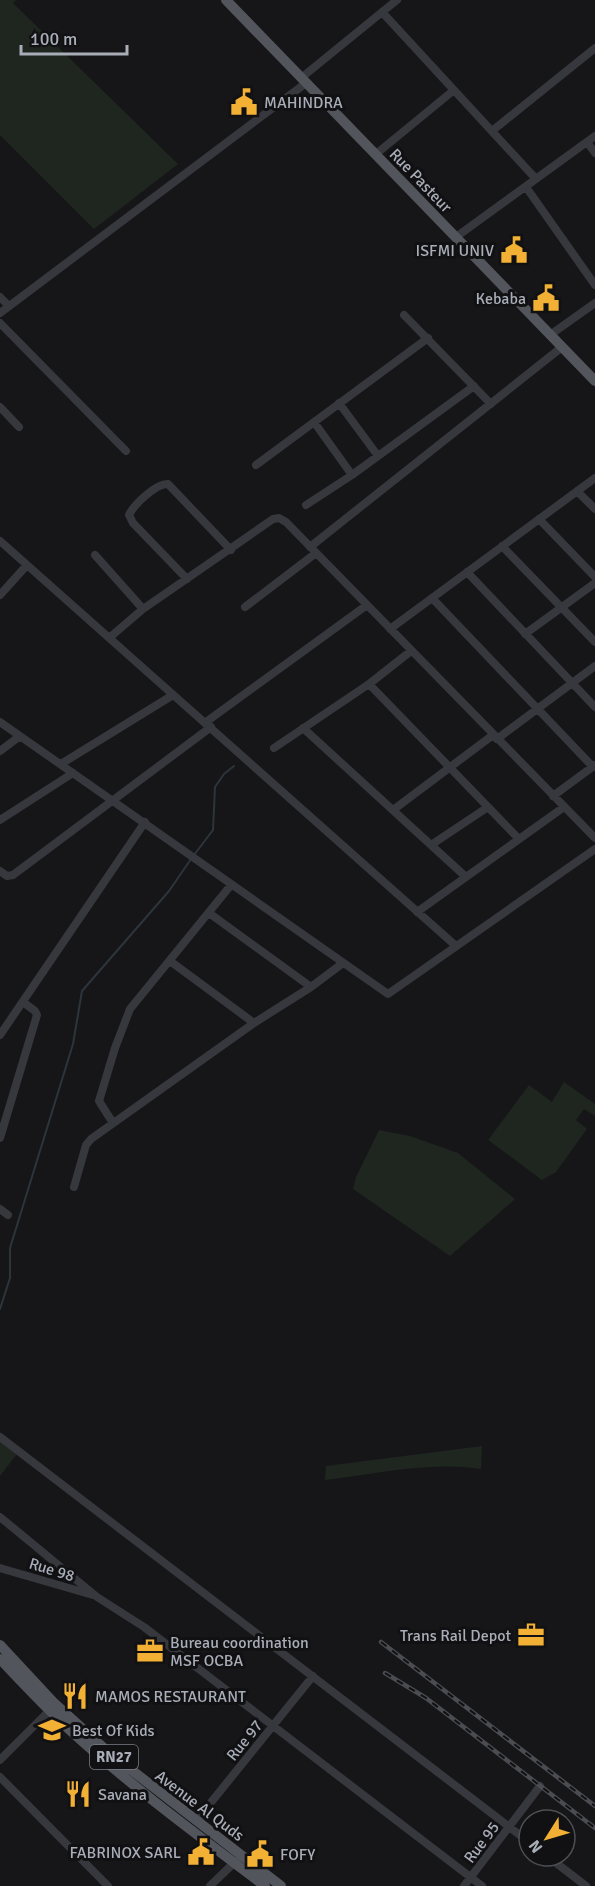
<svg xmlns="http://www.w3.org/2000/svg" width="595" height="1886" viewBox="0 0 595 1886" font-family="Signika,sans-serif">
  <rect width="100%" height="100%" fill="#161618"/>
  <path fill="#1e261f" d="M0 0H16L13 3 178 164 94 229 0 135Z
    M564 1082 595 1104V1116L584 1109 576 1120 587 1129 556 1172 542 1180 488 1140 529 1085 552 1102Z
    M379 1130 410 1136 458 1153 515 1199 450 1256 353 1189 356 1177Z
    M0 1441 17 1454 0 1476Z
    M482 1446 481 1469C430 1461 376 1474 325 1480L326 1466Z"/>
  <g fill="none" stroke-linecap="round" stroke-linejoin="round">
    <path stroke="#2c353c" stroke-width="2" d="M194 855 213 830 215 787 224 774 234 766
      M0 1309 10 1278V1248L73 1044 82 991 169 891 191 859"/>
    <path stroke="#37383d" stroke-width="8" d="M382 12 536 179
      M301 78 397 0
      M492 131 595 48
      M587 142 595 153
      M376 154 454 90
      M526 187 595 285
      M456 237 595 136
      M0 297 9 306
      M0 313 306 83
      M404 315 491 404
      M0 323 126 451
      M550 335 595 303
      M339 403 378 456
      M0 407 19 427
      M314 422 352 475
      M256 465 428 338
      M577 491 595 509
      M306 505 352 475 474 386
      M539 519 595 577
      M0 541 456 946
      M502 546 595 642
      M310 547 562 347
      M95 555 143 609
      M467 572 595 707
      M187 579 133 523 129 515C134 504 157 483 168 484L231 550
      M0 595 27 565
      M432 598 593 767
      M245 607 316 553
      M390 629 595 478
      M525 634 595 583
      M109 638 143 609 273 519 279 518 286 522 595 838
      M369 684 519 839
      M0 722 388 994 595 849
      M206 722 367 605
      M303 728 466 877
      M497 739 595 666
      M274 748 369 684 411 651
      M0 751 20 736
      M61 764 173 695
      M553 796 595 765
      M393 810 493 735
      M0 820 73 773
      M431 845 488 807
      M0 871 7 876 13 875 211 727
      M417 912 564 807
      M209 913 311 987 343 963
      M170 961 254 1023 311 987
      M0 1035 145 822
      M113 1123 99 1101 115 1048 130 1009 231 885
      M0 1138 37 1015 35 1011 23 1002
      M74 1187 86 1145 91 1139 254 1023
      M0 1209 8 1215
      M0 1437 529 1842
      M0 1517 97 1597 144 1627 482 1886
      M0 1568 93 1595
      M0 1760 49 1711
      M0 1777 108 1886
      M196 1821 313 1676
      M547 1856 586 1886
      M210 1886 237 1860
      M464 1886 540 1786"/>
    <path stroke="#53555c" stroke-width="10" d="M226 0 595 381
      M0 1645 53 1702 107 1751 281 1886
      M0 1659C23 1683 46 1708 71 1731 132 1787 199 1836 265 1886"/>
    <defs>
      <path id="rail" d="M381 1642 595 1806
        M385 1673 426 1698 595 1828"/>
    </defs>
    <use href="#rail" stroke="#4a4c52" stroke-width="4.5"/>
    <use href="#rail" stroke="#111113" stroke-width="2" stroke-dasharray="7" stroke-linecap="butt"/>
  </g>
  <defs>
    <symbol id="civic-bare" viewBox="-9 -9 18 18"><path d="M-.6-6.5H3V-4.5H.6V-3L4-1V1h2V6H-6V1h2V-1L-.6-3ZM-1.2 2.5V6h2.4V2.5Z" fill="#f2b134" stroke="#111113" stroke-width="2.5" paint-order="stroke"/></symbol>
    <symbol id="office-bare" viewBox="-9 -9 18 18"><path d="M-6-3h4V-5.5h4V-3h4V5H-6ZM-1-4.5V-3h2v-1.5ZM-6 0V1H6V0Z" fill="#f2b134" stroke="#111113" stroke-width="2.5" paint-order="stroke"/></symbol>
    <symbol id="restaurant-bare" viewBox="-9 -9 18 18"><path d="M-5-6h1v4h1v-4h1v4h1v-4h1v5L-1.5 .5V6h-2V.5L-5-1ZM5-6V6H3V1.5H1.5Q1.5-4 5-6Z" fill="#f2b134" stroke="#111113" stroke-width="2.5" paint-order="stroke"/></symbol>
    <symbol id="school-bare" viewBox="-9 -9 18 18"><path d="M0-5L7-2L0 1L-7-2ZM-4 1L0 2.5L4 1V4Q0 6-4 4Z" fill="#f2b134" stroke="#111113" stroke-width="2.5" paint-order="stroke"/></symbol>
  </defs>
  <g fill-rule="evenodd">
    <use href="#civic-bare" x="225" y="83" width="38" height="38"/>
    <use href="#civic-bare" x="495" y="231" width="38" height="38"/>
    <use href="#civic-bare" x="527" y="279" width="38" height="38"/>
    <use href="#office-bare" x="512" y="1616" width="38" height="38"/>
    <use href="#office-bare" x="131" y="1632" width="38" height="38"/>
    <use href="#restaurant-bare" x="56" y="1677" width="38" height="38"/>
    <use href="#school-bare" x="33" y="1711" width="38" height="38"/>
    <use href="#restaurant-bare" x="59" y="1775" width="38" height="38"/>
    <use href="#civic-bare" x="182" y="1833" width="38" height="38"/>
    <use href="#civic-bare" x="241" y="1835" width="38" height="38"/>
  </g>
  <g text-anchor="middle" stroke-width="6" stroke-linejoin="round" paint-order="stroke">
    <rect fill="#111113" stroke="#7b7e86" stroke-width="1.5" x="90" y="1745" width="48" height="24" rx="4.5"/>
    <g font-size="15" font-weight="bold" fill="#a8adb8">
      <text x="114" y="1762">RN27</text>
    </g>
    <g font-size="16" fill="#a8adb8" stroke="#111113" text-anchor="start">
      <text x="264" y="108">MAHINDRA</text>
      <text x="494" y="256" text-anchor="end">ISFMI UNIV</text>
      <text x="526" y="304" text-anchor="end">Kebaba</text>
      <text x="511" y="1641" text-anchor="end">Trans Rail Depot</text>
      <text x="170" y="1648">Bureau coordination<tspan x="170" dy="18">MSF OCBA</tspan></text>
      <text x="95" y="1702">MAMOS RESTAURANT</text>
      <text x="72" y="1736">Best Of Kids</text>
      <text x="98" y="1800">Savana</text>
      <text x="181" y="1858" text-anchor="end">FABRINOX SARL</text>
      <text x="280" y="1860">FOFY</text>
    </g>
    <g font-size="16" fill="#a8adb8" stroke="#111113">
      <text transform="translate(421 180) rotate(46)" y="6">Rue Pasteur</text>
      <text transform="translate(52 1569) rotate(17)" y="6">Rue 98</text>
      <text transform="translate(244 1740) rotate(-51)" y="6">Rue 97</text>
      <text transform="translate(200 1805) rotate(37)" y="6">Avenue Al Quds</text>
      <text transform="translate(481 1842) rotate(-53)" y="6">Rue 95</text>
    </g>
  </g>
  <g transform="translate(547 1838) rotate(233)"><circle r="28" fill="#111113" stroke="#4d4f55" stroke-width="1.5"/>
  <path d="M0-4.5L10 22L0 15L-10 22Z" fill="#f2b134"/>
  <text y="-9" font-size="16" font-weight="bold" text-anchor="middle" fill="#a8adb8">N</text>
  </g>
  <path d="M21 45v9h106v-9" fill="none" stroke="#a8adb8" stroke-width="3"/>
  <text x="30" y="45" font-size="18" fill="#a8adb8" stroke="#111113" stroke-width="4.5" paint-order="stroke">100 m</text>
</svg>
